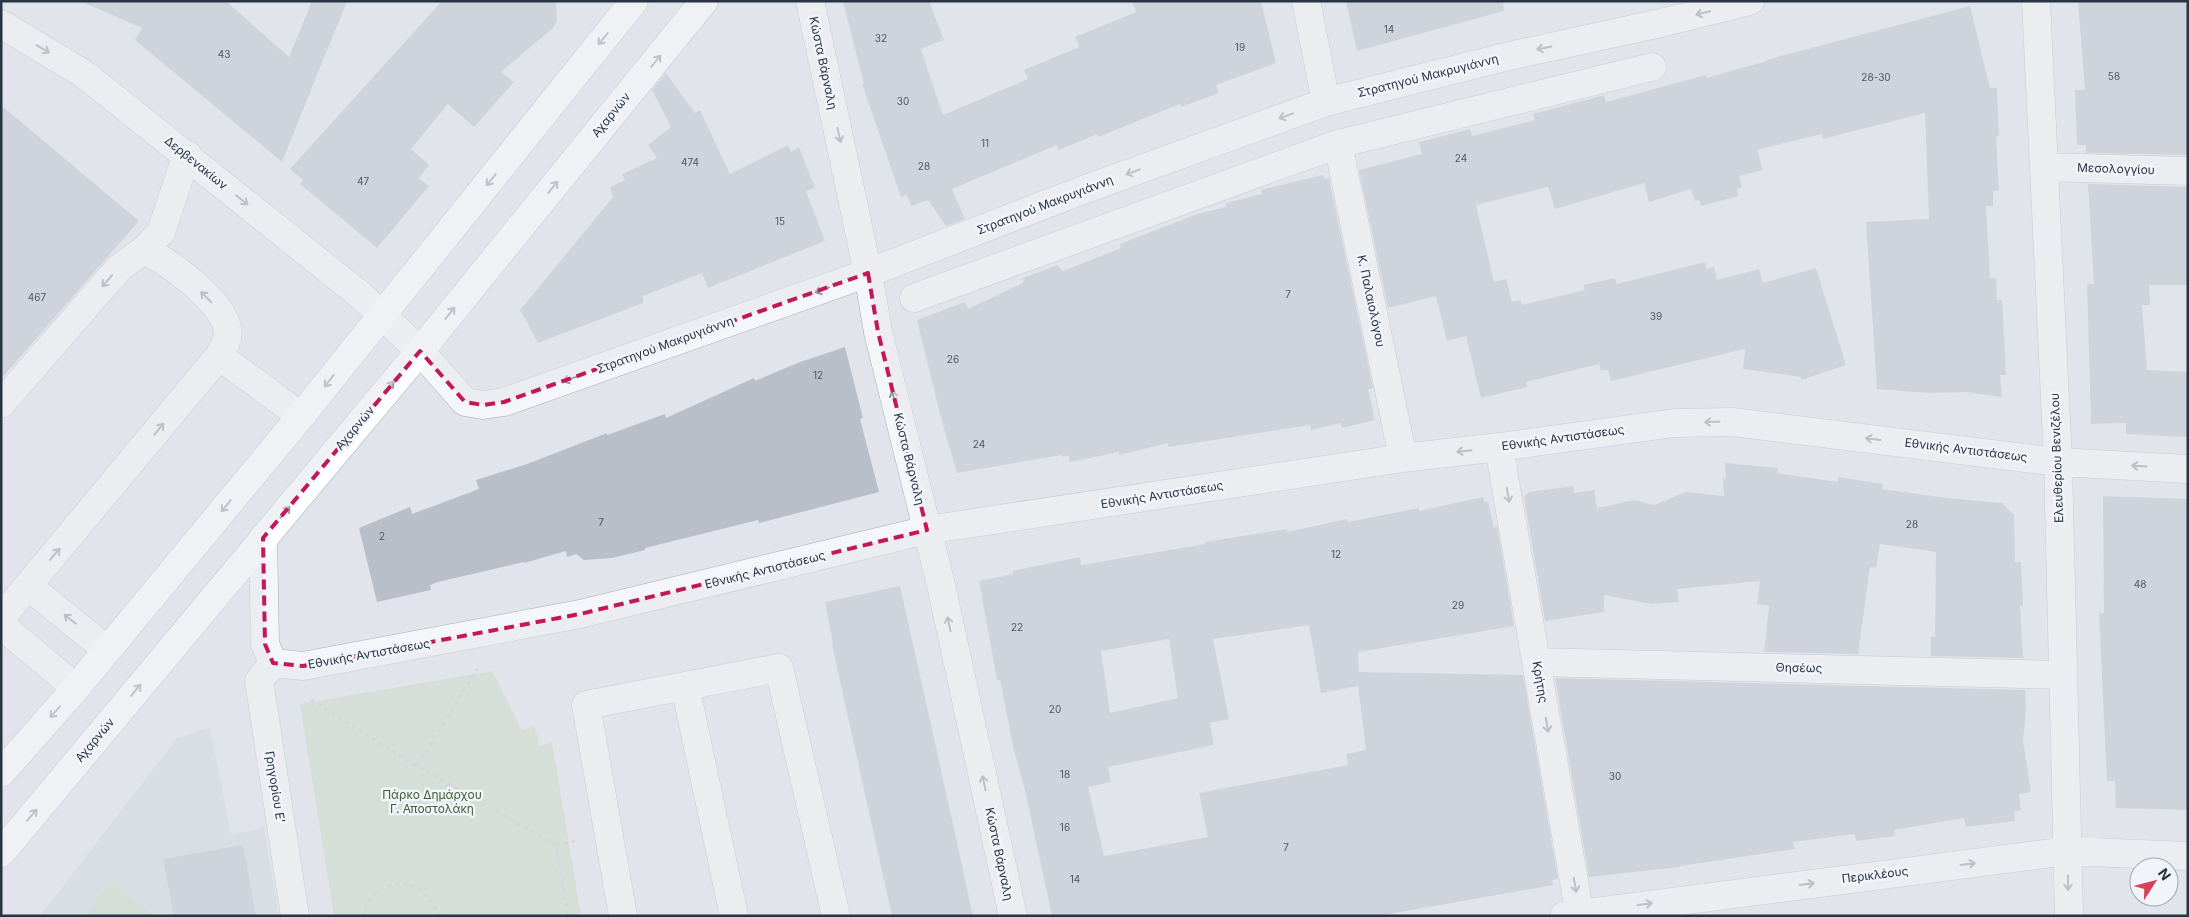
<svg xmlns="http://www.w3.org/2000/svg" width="2189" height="917" viewBox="0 0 2189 917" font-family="Inter,sans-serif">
  <rect width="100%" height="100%" fill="#e1e5eb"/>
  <path fill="#cfd5dd" d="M210 727 231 835 264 827 279 916H40L177 738Z"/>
  <path fill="#c7d6c2" d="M492 671 522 730 534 726 540 746 552 742 581 916H334L300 704Z
    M112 880 154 916H83Z"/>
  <path fill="#b8bfc9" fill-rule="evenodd" d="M80 1H226L289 57 312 1H347L282 162 135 40 142 28Z
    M442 1H556L557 21 553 28 501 72 514 82 474 127 448 104 411 149 429 165 419 178 429 186 377 248 300 184 303 180 290 169Z
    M843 1H929L944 40 921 49 943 115 1028 79 1024 70 1079 47 1075 37 1136 12 1132 1H1261L1276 63 1216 85 1219 93 1181 107 1180 104 1098 137 1097 134 1059 150 1057 145 952 189 965 219 946 226 928 200 911 206 907 195 901 197 862 84H864Z
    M1346 1H1503L1504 11 1357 51Z
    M2188 1V155L2086 153V145H2077L2075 90H2085L2078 2Z
    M1970 6 1990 88H1997L1999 136H1996L1999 190 1993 191V206H1986L1990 278H1996L1997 300H2002L2006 375H2000L2002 397 1966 392 1928 393 1877 389 1866 222 1929 219 1925 113 1823 139 1822 134 1757 150 1763 170 1739 176 1742 187 1737 189 1739 196 1701 206 1699 200 1695 201 1691 189 1649 202 1644 183 1555 209 1548 187 1476 205 1494 282 1506 279 1512 302 1521 300 1522 305 1585 290 1583 285 1615 278 1617 284 1705 262 1707 269 1714 267 1717 280 1759 269 1763 283 1816 268 1846 365 1801 380V377L1743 369 1745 349 1611 381 1608 370 1601 371 1599 364 1526 382 1527 387 1481 398 1466 336 1447 341 1436 296 1388 308 1359 170 1422 154 1419 142 1470 129 1472 136 1535 120 1533 114 1601 96 1604 95 1606 102 1706 75V78L1767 61 1766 60Z
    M666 73 695 113 700 110 730 174 788 145 791 152 799 147 815 188 806 191 825 241 708 288 702 273 643 296V303L538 343 520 310 613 197 610 187 625 180 622 174 657 158 648 145 671 127 652 90Z
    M1 105 139 221 1 379Z
    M1323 175 1324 179 1329 178 1373 388 1368 389 1375 420 1342 428 1340 423 1311 430 1310 425 1168 447V443L1119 455V452L1070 462 1068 455 1062 457 1061 455 957 473 941 418 917 320 965 302 968 309 1023 283V278L1057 265 1063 271 1121 248 1120 244 1197 214 1226 207V203L1262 194 1261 190Z
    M2088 184 2188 187V285H2149L2150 305H2142L2147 370 2188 372V437L2126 434V423L2091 424 2087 284H2094Z
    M845 347 863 418 860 419 879 492 759 523 758 520 645 548V550L612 558 584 560 576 554 567 557 566 551 524 563V562L438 582 430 585 431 590 377 602 359 528 410 507 412 514 479 489 476 480 527 464 607 433V435L665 414 666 418 754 378 755 381 800 362Z
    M1725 463 1778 468 1777 473 1838 482V477L1883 484 1882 489 1947 498 2002 503 2014 515 2015 562H2021L2023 606H2020L2023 658 1931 656V637H1935L1936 552 1880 544 1876 568 1870 567 1858 654 1764 652 1769 606 1757 604 1760 581 1677 589 1679 602 1651 604 1604 595V612L1545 621 1524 497 1529 492 1573 486 1574 493 1594 490 1597 508 1634 500 1654 505 1686 492 1724 496 1723 478 1726 479Z
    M2103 496 2188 499V810L2116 808 2115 781H2107L2099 613H2104Z
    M1483 497 1484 502H1488L1494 528 1497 525 1514 626 1358 652 1359 672 1523 675 1558 879 1552 880 1553 885 1378 916H1052L1026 795 1013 746 1000 680H997L979 581 1013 574V571L1080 557 1081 565 1205 544V542L1286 529 1287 532 1347 519 1348 522 1419 508V511ZM1309 625 1321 693 1358 686 1366 750 1346 754 1348 765 1199 793 1208 837 1104 856 1088 787 1111 782 1108 767 1214 745 1210 723 1229 719 1213 639ZM1169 639 1178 698 1110 713 1101 651Z
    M900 586 936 747 973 916H892L832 645 833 644 825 602Z
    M1555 678 2025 690 2026 711 2023 741 2031 792 2019 794 2021 810 2014 812 2015 821 1966 827 1964 818 1894 830 1895 836 1856 841 1855 834 1793 842 1795 849 1680 866V867L1589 877Z
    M243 845 256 916H174L163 859Z"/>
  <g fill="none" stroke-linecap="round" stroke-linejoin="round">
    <defs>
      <path id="minor" d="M810 1 868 273 878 332 941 585 1013 916
        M1306 1 1326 102
        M2036 1 2058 462 2069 916
        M1 24 84 74 359 294 420 351 465 402 483 405 504 402 868 273 1083 190 1326 102 1509 56 1661 23 1750 1
        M1338 144 1403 458
        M2045 167 2188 171
        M914 298 1338 144 1652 67
        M219 356 301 416
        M1 404 119 268 144 250 161 232 187 154
        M1499 447 1580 916
        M263 538 265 644 273 663 303 666 580 614 927 530 1403 458 1499 447 1674 423 1733 422 2058 462 2188 469
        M28 586 107 650
        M1 618 219 356C224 348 230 336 227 327 221 300 168 261 144 250
        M1 625 76 688
        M1536 662 2062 675
        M273 663 259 681 295 916
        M685 686 734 916
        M623 916 586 705 779 668 836 916
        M1564 916 2067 851 2188 856"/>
      <path id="major" d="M1 773 76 688 301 416 634 1
        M1 853 420 351 704 1"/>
    </defs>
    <use href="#minor" stroke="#a6acb6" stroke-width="29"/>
    <use href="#major" stroke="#a0aab8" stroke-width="29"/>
    <path stroke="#c0c3ca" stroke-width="3" stroke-dasharray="4 4" stroke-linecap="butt" d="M311 700 417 766 556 845 568 916
      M417 766 477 669
      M556 845 575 841
      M364 916C365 911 365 905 368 901 379 885 406 877 421 891 429 897 434 907 440 916"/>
    <use href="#minor" stroke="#f5f6f9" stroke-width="28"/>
    <use href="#major" stroke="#fff" stroke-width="28"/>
  </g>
  <defs><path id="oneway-shaft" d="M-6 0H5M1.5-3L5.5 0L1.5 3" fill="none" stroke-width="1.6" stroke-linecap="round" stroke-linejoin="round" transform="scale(1.25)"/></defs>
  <g stroke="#8e949e">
    <use href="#oneway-shaft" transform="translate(1703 13) rotate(166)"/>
    <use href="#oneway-shaft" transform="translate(1544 48) rotate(168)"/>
    <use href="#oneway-shaft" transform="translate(43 49) rotate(31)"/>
    <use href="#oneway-shaft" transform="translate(1286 116) rotate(160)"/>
    <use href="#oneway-shaft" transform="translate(839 135) rotate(78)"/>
    <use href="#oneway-shaft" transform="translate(1133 172) rotate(160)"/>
    <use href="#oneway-shaft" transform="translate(242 200) rotate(39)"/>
    <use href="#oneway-shaft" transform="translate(107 281) rotate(131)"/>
    <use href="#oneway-shaft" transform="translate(822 290) rotate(160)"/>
    <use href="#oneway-shaft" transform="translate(206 297) rotate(-135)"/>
    <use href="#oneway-shaft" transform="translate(570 379) rotate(160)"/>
    <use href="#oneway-shaft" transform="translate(894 398) rotate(-104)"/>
    <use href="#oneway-shaft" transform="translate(1712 422) rotate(179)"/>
    <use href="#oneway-shaft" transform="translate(159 429) rotate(-51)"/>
    <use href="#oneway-shaft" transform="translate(1873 439) rotate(-173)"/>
    <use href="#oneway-shaft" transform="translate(1464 451) rotate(174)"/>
    <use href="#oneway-shaft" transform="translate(2139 466) rotate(-177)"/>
    <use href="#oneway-shaft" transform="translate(1508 495) rotate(80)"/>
    <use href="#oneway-shaft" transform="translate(55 554) rotate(-50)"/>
    <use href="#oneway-shaft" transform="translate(70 619) rotate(-141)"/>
    <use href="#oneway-shaft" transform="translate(949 624) rotate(-102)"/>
    <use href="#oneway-shaft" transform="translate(1547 725) rotate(80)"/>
    <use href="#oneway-shaft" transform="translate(984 783) rotate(-102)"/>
    <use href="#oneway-shaft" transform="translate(1968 864) rotate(-7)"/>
    <use href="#oneway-shaft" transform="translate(2068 883) rotate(89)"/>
    <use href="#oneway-shaft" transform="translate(1807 884) rotate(-7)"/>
    <use href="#oneway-shaft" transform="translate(1575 885) rotate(80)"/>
    <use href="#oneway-shaft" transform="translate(1645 904) rotate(-7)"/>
  </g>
  <g stroke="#9499a2">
    <use href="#oneway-shaft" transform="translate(603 39) rotate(129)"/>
    <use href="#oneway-shaft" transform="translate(656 61) rotate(-51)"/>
    <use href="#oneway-shaft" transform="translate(491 180) rotate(129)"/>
    <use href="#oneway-shaft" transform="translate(553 187) rotate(-51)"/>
    <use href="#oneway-shaft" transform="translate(450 313) rotate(-51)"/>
    <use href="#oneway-shaft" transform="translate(329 381) rotate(128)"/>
    <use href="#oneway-shaft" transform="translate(389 387) rotate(-50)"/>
    <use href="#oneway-shaft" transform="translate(226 506) rotate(129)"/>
    <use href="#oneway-shaft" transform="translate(285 512) rotate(-50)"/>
    <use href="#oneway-shaft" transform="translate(136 690) rotate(-50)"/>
    <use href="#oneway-shaft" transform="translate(55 712) rotate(132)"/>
    <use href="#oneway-shaft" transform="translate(32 815) rotate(-50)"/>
  </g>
  <path d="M0 0H2189V917H0ZM868 273 878 332 927 530 580 614 303 666 273 663 265 644 263 538 420 351 465 402 483 405 504 402Z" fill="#e1e5eb" fill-opacity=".55" fill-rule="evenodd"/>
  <path fill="none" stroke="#c2185b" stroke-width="4" stroke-dasharray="10 6" stroke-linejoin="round" d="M868 273 878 332 927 530 580 614 303 666 273 663 265 644 263 538 420 351 465 402 483 405 504 402Z"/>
  <g text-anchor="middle" stroke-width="5" stroke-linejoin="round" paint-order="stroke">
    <g font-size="10" fill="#4c5665">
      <text x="1389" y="33">14</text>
      <text x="881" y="42">32</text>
      <text x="1240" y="51">19</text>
      <text x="224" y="58">43</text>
      <text x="2114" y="80">58</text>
      <text x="1876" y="81">28-30</text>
      <text x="903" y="105">30</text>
      <text x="985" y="147">11</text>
      <text x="1461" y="162">24</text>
      <text x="690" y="166">474</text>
      <text x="924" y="170">28</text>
      <text x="363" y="185">47</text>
      <text x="780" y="225">15</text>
      <text x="1288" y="298">7</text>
      <text x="37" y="301">467</text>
      <text x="1656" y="320">39</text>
      <text x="953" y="363">26</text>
      <text x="818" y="379">12</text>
      <text x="979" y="448">24</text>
      <text x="601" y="526">7</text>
      <text x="1912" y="528">28</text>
      <text x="382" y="540">2</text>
      <text x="1336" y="558">12</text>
      <text x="2140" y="588">48</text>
      <text x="1458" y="609">29</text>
      <text x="1017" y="631">22</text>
      <text x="1055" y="713">20</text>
      <text x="1065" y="778">18</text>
      <text x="1615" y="780">30</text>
      <text x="1065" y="831">16</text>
      <text x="1286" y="851">7</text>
      <text x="1075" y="883">14</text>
    </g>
    <g font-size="12" fill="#283344" stroke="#f1f4f8">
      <text transform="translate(823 63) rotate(78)" y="4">Κώστα Βάρναλη</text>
      <text transform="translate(1428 76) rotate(-14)" y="4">Στρατηγού Μακρυγιάννη</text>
      <text transform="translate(611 115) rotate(-51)" y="4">Αχαρνών</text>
      <text transform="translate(196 163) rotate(39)" y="4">Δερβενακίων</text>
      <text transform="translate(2116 169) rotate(2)" y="4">Μεσολογγίου</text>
      <text transform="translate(1045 205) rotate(-21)" y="4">Στρατηγού Μακρυγιάννη</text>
      <text transform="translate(1371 301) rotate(78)" y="4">Κ. Παλαιολόγου</text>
      <text transform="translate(665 345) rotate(-20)" y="4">Στρατηγού Μακρυγιάννη</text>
      <text transform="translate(355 428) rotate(-50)" y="4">Αχαρνών</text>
      <text transform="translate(1563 438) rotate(-8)" y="4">Εθνικής Αντιστάσεως</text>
      <text transform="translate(1966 450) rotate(7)" y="4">Εθνικής Αντιστάσεως</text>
      <text transform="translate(2057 458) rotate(-92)" y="4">Ελευθερίου Βενιζέλου</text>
      <text transform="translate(909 459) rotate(76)" y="4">Κώστα Βάρναλη</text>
      <text transform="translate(1162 495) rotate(-9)" y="4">Εθνικής Αντιστάσεως</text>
      <text transform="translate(765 570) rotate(-14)" y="4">Εθνικής Αντιστάσεως</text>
      <text transform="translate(369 654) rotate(-10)" y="4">Εθνικής Αντιστάσεως</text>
      <text transform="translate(1799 668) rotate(1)" y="4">Θησέως</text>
      <text transform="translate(1540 682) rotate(80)" y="4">Κρήτης</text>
      <text transform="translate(95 740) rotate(-50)" y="4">Αχαρνών</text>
      <text transform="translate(275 787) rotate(81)" y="4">Γρηγορίου Ε'</text>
      <text transform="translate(999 854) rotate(78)" y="4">Κώστα Βάρναλη</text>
      <text transform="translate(1875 875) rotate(-7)" y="4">Περικλέους</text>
    </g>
    <g font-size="12" fill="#3e6134" stroke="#f1f4f8">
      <text x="432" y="799">Πάρκο Δημάρχου<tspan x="432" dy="14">Γ. Αποστολάκη</tspan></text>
    </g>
  </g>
  <rect width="2189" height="917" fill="none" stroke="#283344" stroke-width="5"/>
  <g transform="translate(2154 882) rotate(54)"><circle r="24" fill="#f1f4f8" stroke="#a1a7b0"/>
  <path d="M0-4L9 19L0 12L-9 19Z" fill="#d83f59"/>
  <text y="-8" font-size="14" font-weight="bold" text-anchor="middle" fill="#283344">N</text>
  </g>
</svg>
